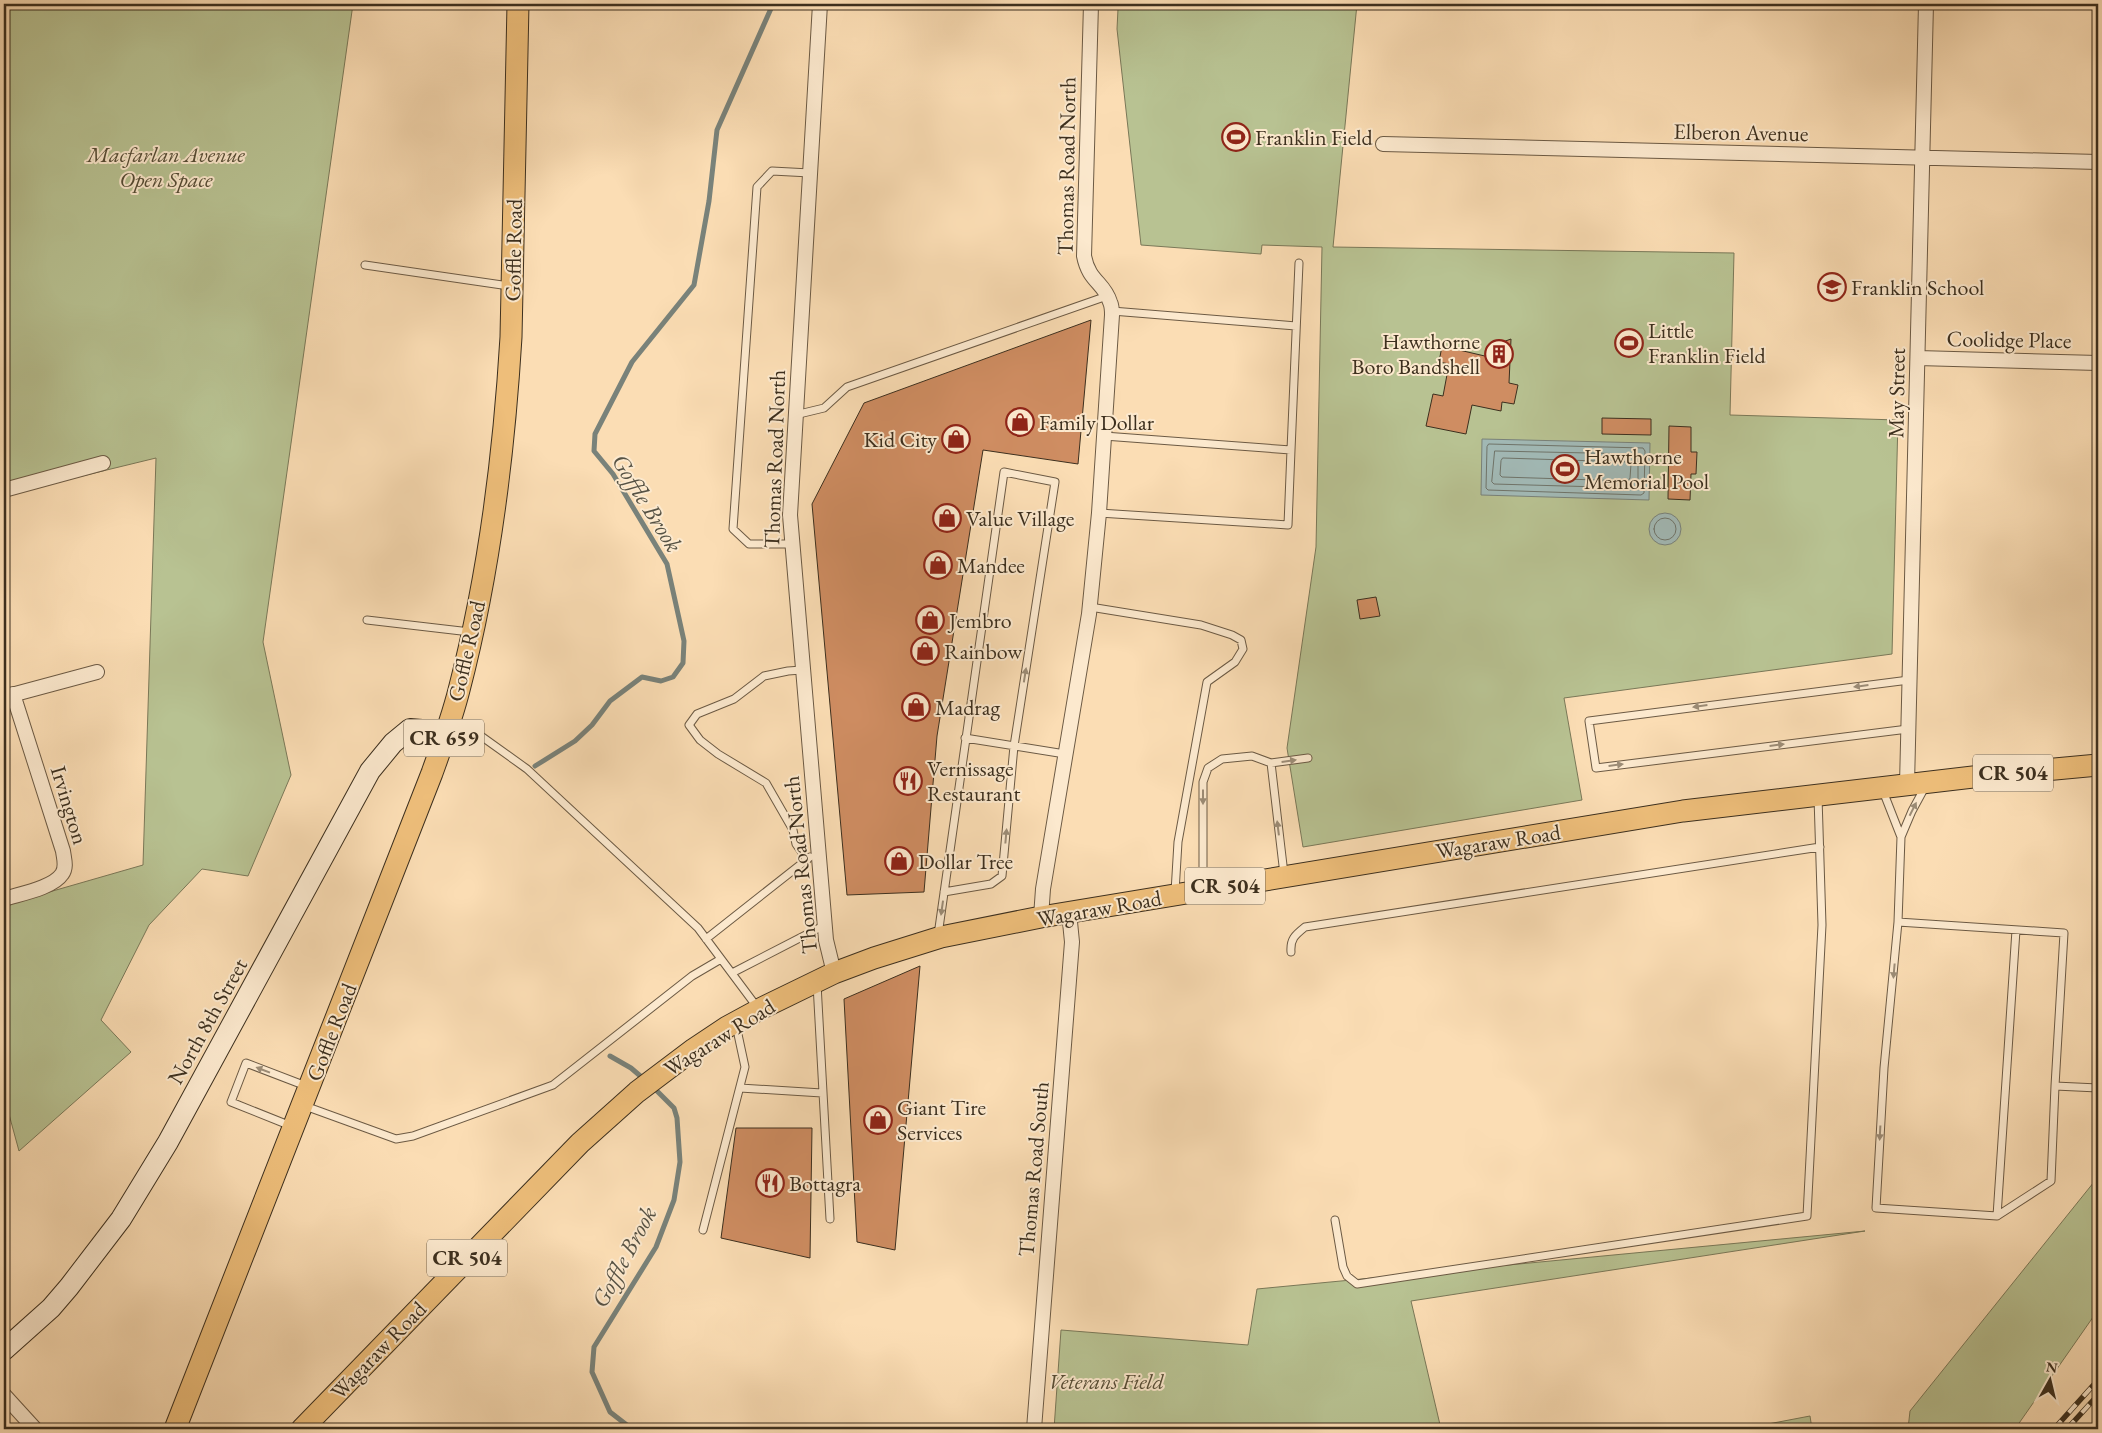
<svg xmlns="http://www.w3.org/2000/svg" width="2102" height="1433" viewBox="0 0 2102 1433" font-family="'EB Garamond',serif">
  <rect width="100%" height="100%" fill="#fbddb4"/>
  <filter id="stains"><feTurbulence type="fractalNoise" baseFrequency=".004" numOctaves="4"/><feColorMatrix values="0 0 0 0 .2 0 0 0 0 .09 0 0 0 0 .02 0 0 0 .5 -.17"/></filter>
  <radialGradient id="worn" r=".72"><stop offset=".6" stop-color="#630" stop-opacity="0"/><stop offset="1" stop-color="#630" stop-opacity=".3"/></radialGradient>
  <path fill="#b8c292" stroke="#7a7858" d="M4 4H353L263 642 291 775 248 876 202 869 149 925 101 1020 131 1052 19 1151 4 1096V905L143 865 156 458 4 495Z
    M1122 4H1357L1333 247 1734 253 1730 415 1898 420 1892 654 1564 698 1582 800 1303 847 1287 748 1316 547 1322 247 1262 245 1261 254 1141 245 1117 29 1118 9Z
    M2098 1177V1310L2015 1429H1908L1910 1411Z
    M1865 1231 1411 1301 1441 1429H1054L1061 1330 1248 1345 1257 1289Z
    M1810 1416 1812 1429H1742Z"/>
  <path fill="#a2bab7" stroke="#79827a" d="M1482 439 1650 443 1649 500 1481 495Z
    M1649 529a16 16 0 1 1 32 0a16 16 0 1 1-32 0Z"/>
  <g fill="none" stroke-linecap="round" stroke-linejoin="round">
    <path stroke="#6f746a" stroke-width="1" d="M1489 444 1643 448 1645 451 1644 493 1641 495 1488 490 1486 488 1487 447Z
      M1495 451 1636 454 1638 457V486L1635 488 1494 484 1492 482Z
      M1503 458 1629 462 1631 464 1630 478 1628 481 1502 477 1500 475 1501 461Z
      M1654 529a11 11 0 1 1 22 0a11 11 0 1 1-22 0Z"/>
    <path stroke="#79827a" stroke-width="5" d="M535 766 575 741 592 725 610 701 642 677 661 681 673 677 683 663 684 641 667 564 613 474 594 451 595 434 632 362 694 285 709 201 717 130 773 4
      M610 1056 631 1068 645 1080
      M632 1429 610 1412 592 1372 594 1347 656 1247 674 1200 680 1162 677 1118 674 1108 653 1087"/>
  </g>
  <path fill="#cf8d62" stroke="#3c2f1e" d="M1091 320 1078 464 983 450 937 736 924 892 847 895 812 504 864 403Z
    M1511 339 1509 383 1518 385 1514 404 1502 402 1501 411 1472 405 1466 434 1426 426 1433 394 1443 396 1449 364 1439 362 1442 346 1489 357V347Z
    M1602 418 1651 419V435L1602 434Z
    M1669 426 1691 427V452H1697L1696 474H1691L1690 500 1668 499Z
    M1376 597 1380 616 1360 619 1357 600Z
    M920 966 895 1250 857 1242 844 999Z
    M736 1128H812L810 1258 721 1238Z"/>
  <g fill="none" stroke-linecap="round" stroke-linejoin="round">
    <defs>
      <path id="lane" d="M365 265 509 286
        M1112 311 1296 326
        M795 415 824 408 847 387 1107 296
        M1291 450 1299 263
        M1099 513 1288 525 1291 450 1104 436
        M791 544H749L733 529 757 187 772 171 810 173
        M1090 607 1201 625 1232 635 1241 640 1243 649 1235 662 1207 682 1178 842 1175 892
        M367 620 470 632
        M802 670 788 671 764 676 734 699 697 714 689 725 700 740 718 754 766 783 793 830 796 844 807 860
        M452 722 474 731 527 769 698 928 757 1007
        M1908 729 1596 768 1589 721 1909 680
        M965 738 1065 754
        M1271 763 1308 758
        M1925 787 1912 811 1901 837 1898 922 2064 933 2055 1086 2098 1088
        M1883 791 1901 837
        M1203 888V782L1208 768 1222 759 1252 756 1271 763 1284 874
        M1898 922 1884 1068 1876 1208 1997 1216 2051 1181 2055 1086
        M938 935 1004 472 1055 482 1014 746 1002 876 991 884 944 892
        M706 939 810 857
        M1291 952C1290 939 1295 935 1305 927L1820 847
        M732 973 825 925
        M817 984 830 1219
        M740 1088 822 1093
        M305 1106 396 1139 413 1136 553 1085 692 976 721 959
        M291 1126 231 1102 246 1063 306 1086
        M1997 1216 2016 930
        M1335 1220 1343 1267 1347 1276 1357 1284 1807 1216 1822 925 1818 797
        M703 1230 745 1067 736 1025"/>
      <path id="street" d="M820 4 790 515 826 940 834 973
        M1383 144 2098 162
        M1918 358 2098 363
        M4 490 103 463
        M4 697 97 672
        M1907 784 1926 4
        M4 899C19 894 53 888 62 874 67 867 64 859 63 851L13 694
        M1041 917 1043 889 1089 614 1099 513 1112 315C1112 311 1112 306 1110 302 1104 282 1089 282 1084 256L1091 4
        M4 1395 35 1429
        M1034 1429 1072 942 1069 912"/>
      <path id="secondary" d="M4 1350 51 1308 69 1287 121 1219 168 1142 370 771 393 743 410 729 446 732"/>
      <path id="primary" d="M175 1429 432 773C442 745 452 718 459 690 489 575 504 455 511 337L518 4
        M302 1429 580 1143 637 1092 694 1049 727 1027 762 1008 834 973 874 958 941 937 1041 917 1683 811 1990 775 2098 765"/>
    </defs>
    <use href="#lane" stroke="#6c5a44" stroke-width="9"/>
    <use href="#street" stroke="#6c5a44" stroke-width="16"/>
    <use href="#secondary" stroke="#3c2f1e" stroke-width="22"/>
    <use href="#primary" stroke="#3c2f1e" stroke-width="23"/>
    <use href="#lane" stroke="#fce9ce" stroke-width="7"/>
    <use href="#street" stroke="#fce9ce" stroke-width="14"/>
    <use href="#secondary" stroke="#fce9ce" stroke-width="20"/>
    <use href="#primary" stroke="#eebe7a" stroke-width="21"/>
    <defs>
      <path id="rail" d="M2054 1429 2098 1380
        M2067 1429 2098 1395"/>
    </defs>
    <use href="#rail" stroke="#3c2f1e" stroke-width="5.5"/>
    <use href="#rail" stroke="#fce9ce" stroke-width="4" stroke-dasharray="11" stroke-linecap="butt"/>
  </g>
  <defs><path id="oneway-solid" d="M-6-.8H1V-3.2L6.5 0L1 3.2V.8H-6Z" transform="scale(1.25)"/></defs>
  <g fill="#9c8c76">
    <use href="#oneway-solid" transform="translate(1025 675) rotate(-81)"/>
    <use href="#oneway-solid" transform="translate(1861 686) rotate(173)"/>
    <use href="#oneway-solid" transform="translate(1700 706) rotate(172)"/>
    <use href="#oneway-solid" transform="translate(1777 745) rotate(-7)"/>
    <use href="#oneway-solid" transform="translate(1289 761) rotate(-8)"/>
    <use href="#oneway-solid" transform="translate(1616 765) rotate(-7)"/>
    <use href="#oneway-solid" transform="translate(1203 797) rotate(90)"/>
    <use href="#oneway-solid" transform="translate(1913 809) rotate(-63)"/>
    <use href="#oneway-solid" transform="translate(1278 828) rotate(-97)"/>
    <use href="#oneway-solid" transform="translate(1006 836) rotate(-85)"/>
    <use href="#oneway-solid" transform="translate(942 908) rotate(98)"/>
    <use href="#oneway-solid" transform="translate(1894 971) rotate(95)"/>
    <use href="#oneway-solid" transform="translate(263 1070) rotate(-159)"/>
    <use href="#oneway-solid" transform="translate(1880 1133) rotate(93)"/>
  </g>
  <defs>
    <symbol id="stadium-ring" viewBox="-11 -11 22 22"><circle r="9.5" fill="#fce9ce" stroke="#8f2418" stroke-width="1.5"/><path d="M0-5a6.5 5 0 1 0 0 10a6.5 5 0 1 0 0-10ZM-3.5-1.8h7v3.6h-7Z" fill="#8f2418"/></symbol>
    <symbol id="school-ring" viewBox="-11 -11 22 22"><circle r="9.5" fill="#fce9ce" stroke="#8f2418" stroke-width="1.5"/><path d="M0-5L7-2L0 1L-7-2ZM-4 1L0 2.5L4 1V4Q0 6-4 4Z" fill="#8f2418"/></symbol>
    <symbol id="building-ring" viewBox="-11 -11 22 22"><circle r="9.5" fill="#fce9ce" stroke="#8f2418" stroke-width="1.5"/><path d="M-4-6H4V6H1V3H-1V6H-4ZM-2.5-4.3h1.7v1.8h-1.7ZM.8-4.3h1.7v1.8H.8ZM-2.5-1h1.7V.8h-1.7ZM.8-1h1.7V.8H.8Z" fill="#8f2418"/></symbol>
    <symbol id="shop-ring" viewBox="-11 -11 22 22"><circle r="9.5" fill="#fce9ce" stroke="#8f2418" stroke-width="1.5"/><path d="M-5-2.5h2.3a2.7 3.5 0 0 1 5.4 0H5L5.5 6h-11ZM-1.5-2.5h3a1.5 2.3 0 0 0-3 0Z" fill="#8f2418"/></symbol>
    <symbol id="restaurant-ring" viewBox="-11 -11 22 22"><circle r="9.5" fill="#fce9ce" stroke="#8f2418" stroke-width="1.5"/><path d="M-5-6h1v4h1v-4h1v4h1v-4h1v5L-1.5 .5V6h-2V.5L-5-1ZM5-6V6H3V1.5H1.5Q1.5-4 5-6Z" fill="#8f2418"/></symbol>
  </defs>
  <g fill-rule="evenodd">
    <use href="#stadium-ring" x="1220" y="121" width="32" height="32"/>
    <use href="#school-ring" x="1816" y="271" width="32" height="32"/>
    <use href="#stadium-ring" x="1613" y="327" width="32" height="32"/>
    <use href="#building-ring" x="1483" y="338" width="32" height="32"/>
    <use href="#shop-ring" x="1004" y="406" width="32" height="32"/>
    <use href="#shop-ring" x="940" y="423" width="32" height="32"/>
    <use href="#stadium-ring" x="1549" y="453" width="32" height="32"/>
    <use href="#shop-ring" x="931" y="502" width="32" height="32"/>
    <use href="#shop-ring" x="922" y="549" width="32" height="32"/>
    <use href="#shop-ring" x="914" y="604" width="32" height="32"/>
    <use href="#shop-ring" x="909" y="635" width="32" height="32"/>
    <use href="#shop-ring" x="900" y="691" width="32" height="32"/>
    <use href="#restaurant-ring" x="892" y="765" width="32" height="32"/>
    <use href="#shop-ring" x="883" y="845" width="32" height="32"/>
    <use href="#shop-ring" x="862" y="1104" width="32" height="32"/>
    <use href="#restaurant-ring" x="754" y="1167" width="32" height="32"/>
  </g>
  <g text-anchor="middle" stroke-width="4" stroke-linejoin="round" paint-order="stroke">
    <g fill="#fce9ce" stroke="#766753" stroke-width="1">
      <rect x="404" y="719.5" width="80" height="37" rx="4"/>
      <rect x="1973" y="754.5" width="80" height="37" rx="4"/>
      <rect x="1185" y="867.5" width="80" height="37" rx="4"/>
      <rect x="427" y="1239.5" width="80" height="37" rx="4"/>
    </g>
    <g font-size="21" font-weight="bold" fill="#3c2f1e">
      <text x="444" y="745">CR 659</text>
      <text x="2013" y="780">CR 504</text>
      <text x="1225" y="893">CR 504</text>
      <text x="467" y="1265">CR 504</text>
    </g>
    <g font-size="22" fill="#3c2f1e" stroke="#fce9ce">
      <text transform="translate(1741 132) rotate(1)" y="8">Elberon Avenue</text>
      <text transform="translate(1066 166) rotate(-89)" y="8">Thomas Road North</text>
      <text transform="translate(513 250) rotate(-89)" y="8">Goffle Road</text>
      <text transform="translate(2009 339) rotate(1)" y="8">Coolidge Place</text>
      <text transform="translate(1896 393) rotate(-89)" y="8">May Street</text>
      <text transform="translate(774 459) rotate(-88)" y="8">Thomas Road North</text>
      <text transform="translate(466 651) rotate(-77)" y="8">Goffle Road</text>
      <text transform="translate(70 805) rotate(73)" y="8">Irvington</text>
      <text transform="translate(1498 841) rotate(-9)" y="8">Wagaraw Road</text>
      <text transform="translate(800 865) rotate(-96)" y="8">Thomas Road North</text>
      <text transform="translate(1099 908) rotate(-10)" y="8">Wagaraw Road</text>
      <text transform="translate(207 1021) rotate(-61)" y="8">North 8th Street</text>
      <text transform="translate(331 1032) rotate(-69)" y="8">Goffle Road</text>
      <text transform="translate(719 1037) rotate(-32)" y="8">Wagaraw Road</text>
      <text transform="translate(1033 1169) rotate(-85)" y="8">Thomas Road South</text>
      <text transform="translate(378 1350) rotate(-46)" y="8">Wagaraw Road</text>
    </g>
    <g font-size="22" fill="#3c2f1e" stroke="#fce9ce" text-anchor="start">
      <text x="1255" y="145">Franklin Field</text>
      <text x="1851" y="295">Franklin School</text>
      <text x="1648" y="338">Little<tspan x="1648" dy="25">Franklin Field</tspan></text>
      <text x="1480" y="349" text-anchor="end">Hawthorne<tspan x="1480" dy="25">Boro Bandshell</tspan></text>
      <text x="1039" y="430">Family Dollar</text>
      <text x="937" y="447" text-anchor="end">Kid City</text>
      <text x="1584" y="464">Hawthorne<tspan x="1584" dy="25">Memorial Pool</tspan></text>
      <text x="966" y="526">Value Village</text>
      <text x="957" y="573">Mandee</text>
      <text x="949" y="628">Jembro</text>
      <text x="944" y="659">Rainbow</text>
      <text x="935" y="715">Madrag</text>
      <text x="927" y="776">Vernissage<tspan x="927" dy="25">Restaurant</tspan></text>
      <text x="918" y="869">Dollar Tree</text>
      <text x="897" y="1115">Giant Tire<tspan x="897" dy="25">Services</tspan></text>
      <text x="789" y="1191">Bottagra</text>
    </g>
    <g font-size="22" font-style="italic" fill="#554c35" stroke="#fce9ce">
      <text x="166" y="162">Macfarlan Avenue<tspan x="166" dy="25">Open Space</tspan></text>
      <text x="1106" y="1389">Veterans Field</text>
    </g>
    <g font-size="24" font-style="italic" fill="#565244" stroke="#fce9ce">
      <text transform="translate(647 503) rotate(58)" y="8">Goffle Brook</text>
      <text transform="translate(624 1257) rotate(-62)" y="8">Goffle Brook</text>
    </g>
  </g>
  <rect width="2102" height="1433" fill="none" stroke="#fbddb4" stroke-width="20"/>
  <rect x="5" y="5" width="2092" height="1423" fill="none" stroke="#3c2f1e" stroke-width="2.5"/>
  <rect x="10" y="10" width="2082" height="1413" fill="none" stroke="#3c2f1e"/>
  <g transform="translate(2050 1380) rotate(8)" stroke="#fce9ce" stroke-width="4" paint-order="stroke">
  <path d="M0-4L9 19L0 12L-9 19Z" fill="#3c2f1e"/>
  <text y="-8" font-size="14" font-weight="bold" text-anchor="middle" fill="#3c2f1e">N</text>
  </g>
  <rect width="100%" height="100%" filter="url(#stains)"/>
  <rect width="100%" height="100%" fill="url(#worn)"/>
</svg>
